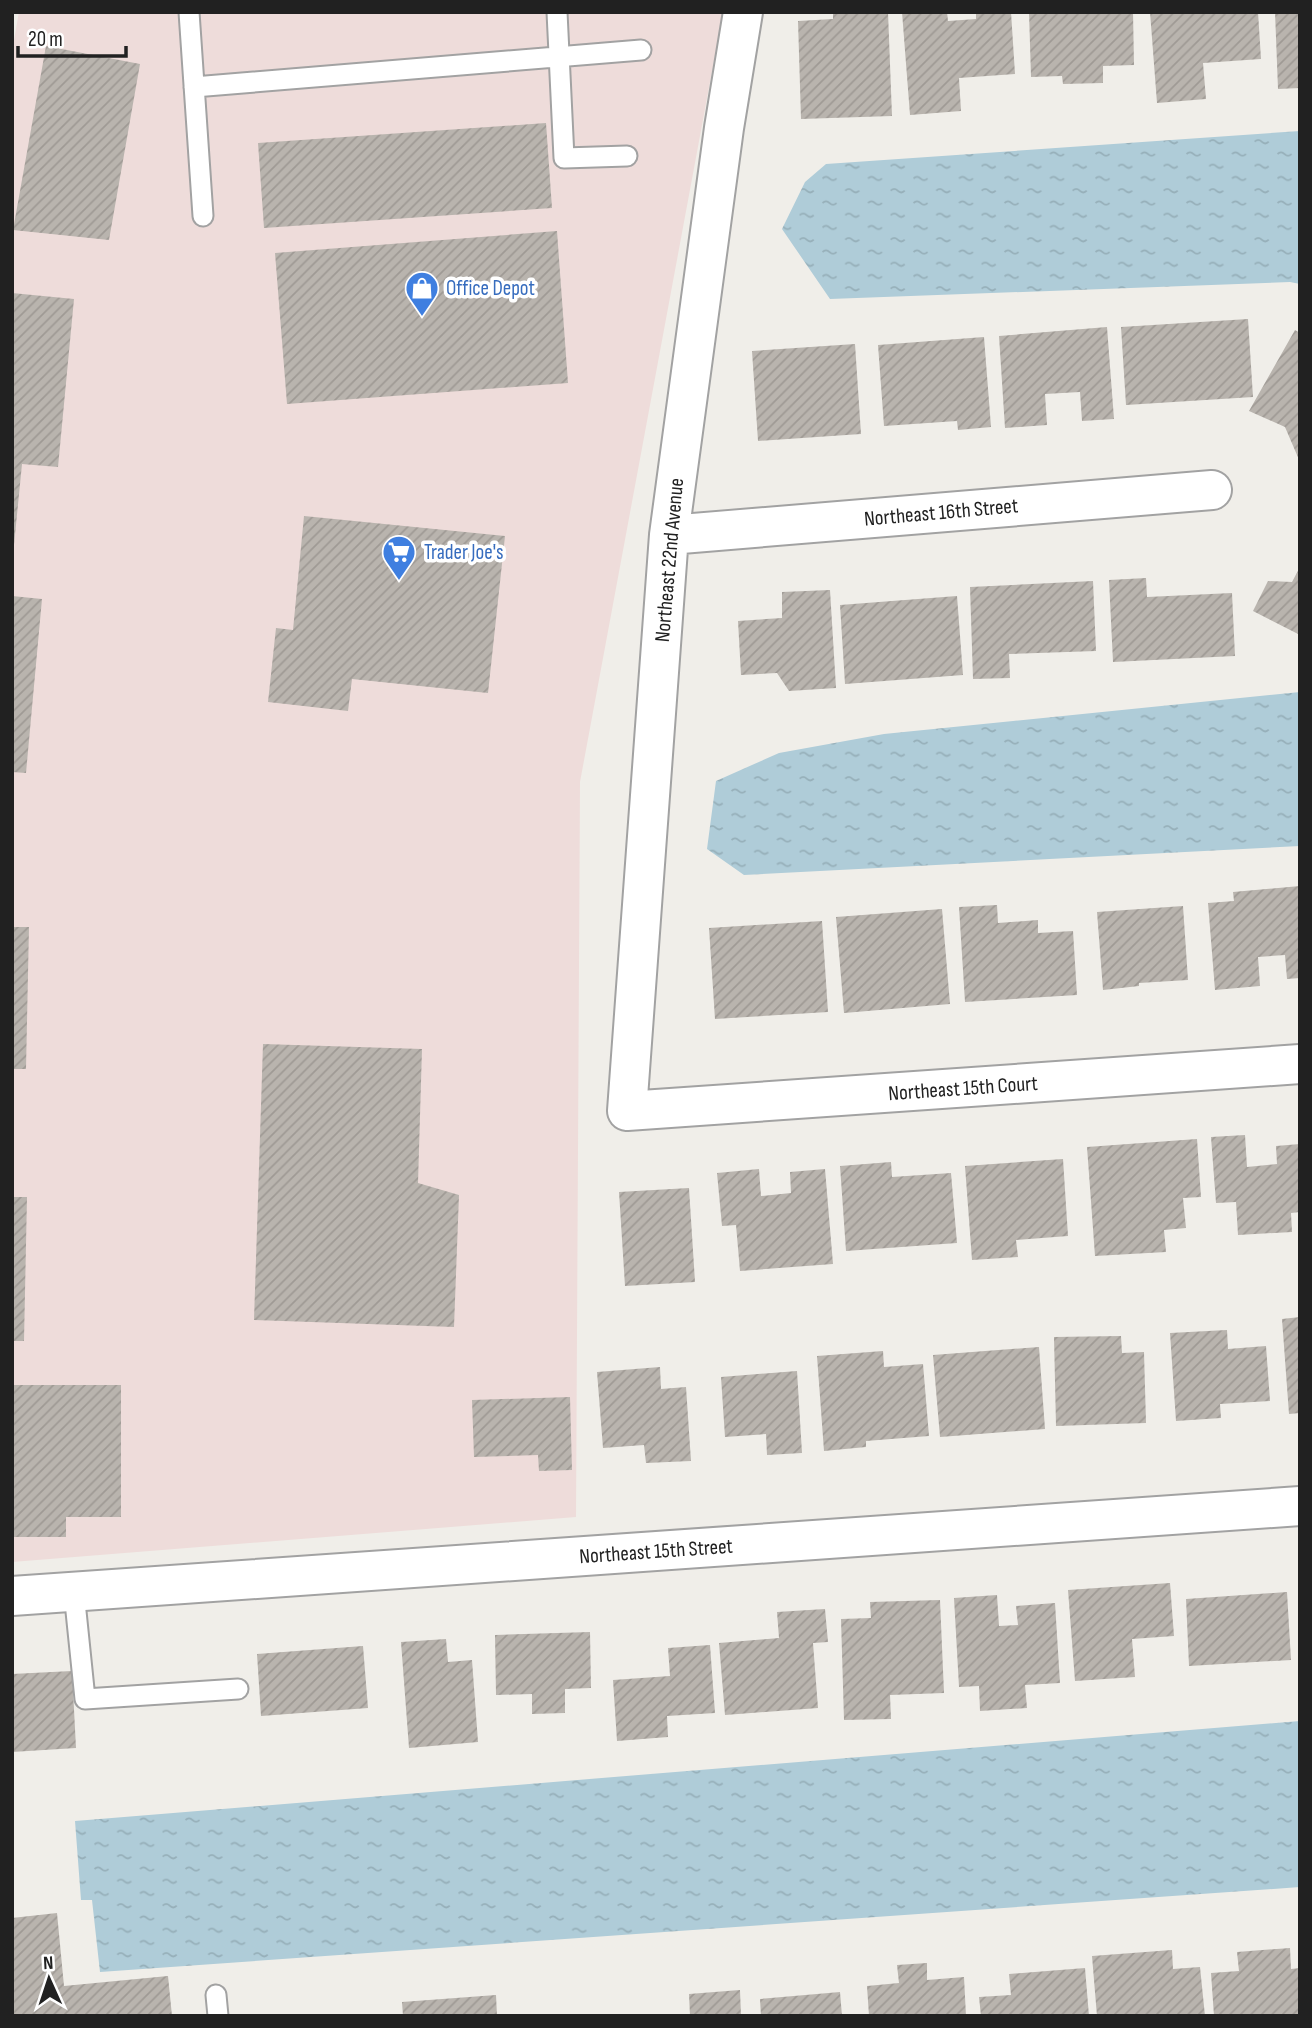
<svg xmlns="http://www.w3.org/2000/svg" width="1312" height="2028" viewBox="0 0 1312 2028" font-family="'Sofia Sans Condensed',sans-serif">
  <defs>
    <pattern id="water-ripples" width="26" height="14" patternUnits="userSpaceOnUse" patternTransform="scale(1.75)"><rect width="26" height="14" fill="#afccd8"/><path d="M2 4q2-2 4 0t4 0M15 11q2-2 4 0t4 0" fill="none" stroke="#96afb9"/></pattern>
    <pattern id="building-hatch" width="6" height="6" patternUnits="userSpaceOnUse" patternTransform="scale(1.75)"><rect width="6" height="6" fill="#b9b4ae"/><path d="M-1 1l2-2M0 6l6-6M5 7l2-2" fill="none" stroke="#9f9a95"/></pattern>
  </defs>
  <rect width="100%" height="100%" fill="#f0eee9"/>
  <path fill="#eedcda" d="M19 12H723L580 782 576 1517 12 1562V51Z"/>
  <path fill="url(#water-ripples)" d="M1300 131V284L1290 282 830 299 782 229 805 182 826 164Z
    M1300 692V846L744 875 707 849 716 781 779 753 884 734Z
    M1300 1721V1887L100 1972 92 1900H81L75 1821Z"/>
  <path fill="url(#building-hatch)" d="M833 12H888L892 116 801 119 798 21 833 19Z
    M902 12H947L948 21 976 19V12H1011L1015 74 959 78 961 111 910 115Z
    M1029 12H1133L1134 65 1103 66V83L1063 84 1062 76 1031 77Z
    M1150 12H1258L1261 59 1203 63 1206 99 1157 103Z
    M1275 12H1300V88L1278 89Z
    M46 46 140 64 109 240 13 230Z
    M546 123 552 208 264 228 258 143Z
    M557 231 568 383 287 404 275 253Z
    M12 293 74 299 58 467 22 464 14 545H12Z
    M1248 319 1253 397 1126 405 1121 327Z
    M1107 327 1114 419 1082 421 1080 392 1045 394 1047 425 1005 428 999 336Z
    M1295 330 1300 333V462L1285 427 1249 411Z
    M984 337 991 427 958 430 957 421 884 426 878 345Z
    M855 344 861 434 758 441 752 351Z
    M304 516 505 536 488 693 352 679 348 711 268 702 276 628 293 630Z
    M1300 567V635L1253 611 1268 581 1292 582Z
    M1146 578 1147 597 1232 593 1235 656 1113 662 1109 580Z
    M1093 581 1096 651 1009 654 1010 678 973 679 970 587Z
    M830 590 836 688 789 691 777 673 741 675 738 621 782 618V592Z
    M12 596 42 599 26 773 12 772Z
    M957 596 963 675 845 684 840 605Z
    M1300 886V978L1287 979 1285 955 1258 957 1260 986 1215 990 1208 903 1234 901 1233 892Z
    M997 905 998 923 1038 920V933L1073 931 1077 995 965 1002 959 907Z
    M1183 906 1188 980 1139 983V986L1103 990 1097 912Z
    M942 909 950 1004 844 1013 836 917Z
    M822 921 828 1012 715 1019 709 928Z
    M12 927H29L26 1069H12Z
    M263 1044 422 1049 418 1183 459 1195 454 1327 254 1320Z
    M1245 1135 1247 1167 1277 1164 1276 1146 1300 1144V1212L1291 1213 1292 1232 1238 1235 1236 1202 1216 1203 1211 1137Z
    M1197 1139 1201 1197 1183 1198 1186 1228 1164 1230 1166 1252 1095 1256 1087 1147Z
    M1063 1159 1068 1236 1016 1240 1018 1257 972 1260 965 1166Z
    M891 1162 892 1177 951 1173 957 1243 846 1251 840 1166Z
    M759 1169 761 1196 791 1193 790 1172 825 1169 833 1264 740 1271 736 1225 722 1226 717 1173Z
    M689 1188 695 1282 625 1286 619 1192Z
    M12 1197H27L24 1341H12Z
    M1300 1317V1413L1289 1414 1282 1319Z
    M1227 1330 1228 1349 1266 1346 1270 1401 1220 1404 1221 1418 1176 1421 1170 1333Z
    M1121 1336 1122 1353 1144 1352 1146 1423 1056 1426 1054 1337Z
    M1039 1347 1045 1429 940 1437 933 1355Z
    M883 1351 884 1367 923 1364 929 1436 866 1441V1447L824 1451 817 1356Z
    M660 1367 661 1389 686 1387 691 1461 646 1463 644 1445 603 1448 597 1372Z
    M797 1371 802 1453 767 1455 766 1434 725 1437 721 1377Z
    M12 1385H121V1517H66V1537H12Z
    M570 1397 572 1470 539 1471 538 1455 474 1457 472 1400Z
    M1170 1583 1174 1636 1132 1639 1135 1677 1075 1681 1068 1590Z
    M1287 1592 1291 1660 1189 1666 1186 1599Z
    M997 1595 999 1626 1018 1625 1016 1606 1055 1603 1060 1683 1025 1685 1027 1708 980 1711 979 1686 959 1687 954 1598Z
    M940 1600 944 1693 890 1695 891 1719 844 1720 841 1619 871 1618 870 1602Z
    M825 1609 828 1642 813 1643 818 1708 725 1715 719 1643 779 1638 777 1612Z
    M590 1632 591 1688 565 1689V1713L532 1714V1694L496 1695 495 1635Z
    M446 1639 448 1662 472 1660 478 1742 409 1748 401 1642Z
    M710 1645 715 1713 667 1716 668 1737 617 1741 613 1680 670 1676 668 1648Z
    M363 1646 368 1708 261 1716 257 1654Z
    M72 1671 76 1748 12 1752V1674Z
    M57 1913 64 1986 168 1976 172 2016H12V1918Z
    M1290 1948 1291 1969 1300 1968V2014L1214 2016 1211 1973 1239 1971 1237 1952Z
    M1172 1950 1173 1969 1200 1967 1205 2016H1097L1092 1956Z
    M927 1963V1980L964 1977 966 2016H869L867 1986 899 1983 897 1965Z
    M1085 1968 1089 2016H981L979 1997 1011 1995 1009 1974Z
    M740 1990 741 2016H690L689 1994Z
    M840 1992 842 2016H761L760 1999Z
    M496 1995 497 2016H403L402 2002Z"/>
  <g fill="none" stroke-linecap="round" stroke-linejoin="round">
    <defs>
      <path id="service" d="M189 12 203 216
        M557 12 564 158 627 156
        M194 87 641 50
        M74 1592 85 1699 238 1689
        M216 1995 218 2016"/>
      <path id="minor" d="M743 12 724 128 669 535 627 1111 1300 1064
        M669 535 1212 490
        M12 1596 1300 1506"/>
    </defs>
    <use href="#service" stroke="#a2a2a2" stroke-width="23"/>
    <use href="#minor" stroke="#a2a2a2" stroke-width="42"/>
    <use href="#service" stroke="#fff" stroke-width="19"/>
    <use href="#minor" stroke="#fff" stroke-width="38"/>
  </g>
  <defs>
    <symbol id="shop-pin" viewBox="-11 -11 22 30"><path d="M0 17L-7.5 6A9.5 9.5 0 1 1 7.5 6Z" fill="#3f7fe0" stroke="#fff"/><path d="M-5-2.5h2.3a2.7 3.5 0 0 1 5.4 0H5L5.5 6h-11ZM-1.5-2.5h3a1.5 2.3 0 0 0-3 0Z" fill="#fff"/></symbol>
    <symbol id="supermarket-pin" viewBox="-11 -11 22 30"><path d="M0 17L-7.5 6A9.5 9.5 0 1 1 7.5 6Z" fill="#3f7fe0" stroke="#fff"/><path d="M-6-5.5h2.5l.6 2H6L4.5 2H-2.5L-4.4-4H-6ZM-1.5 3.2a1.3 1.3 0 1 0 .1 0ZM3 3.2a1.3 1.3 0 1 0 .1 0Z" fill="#fff"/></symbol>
  </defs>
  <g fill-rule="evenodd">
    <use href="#shop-pin" x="403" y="269" width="38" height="52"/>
    <use href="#supermarket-pin" x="380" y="533" width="38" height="52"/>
  </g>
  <g text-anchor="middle" stroke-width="7" stroke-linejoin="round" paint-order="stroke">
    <g font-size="21" fill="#366cbe" stroke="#fff" text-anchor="start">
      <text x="446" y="295">Office Depot</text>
      <text x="424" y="559">Trader Joe's</text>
    </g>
    <g font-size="21" fill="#212121" stroke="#fff">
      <text transform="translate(941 512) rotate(-5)" y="7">Northeast 16th Street</text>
      <text transform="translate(669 560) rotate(-85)" y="7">Northeast 22nd Avenue</text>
      <text transform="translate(963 1088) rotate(-4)" y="7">Northeast 15th Court</text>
      <text transform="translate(656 1551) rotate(-4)" y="7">Northeast 15th Street</text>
    </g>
  </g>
  <rect width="1312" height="2028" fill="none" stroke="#212121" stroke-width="28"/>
  <g transform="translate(49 1979) rotate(357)" stroke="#ffffff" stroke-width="5" paint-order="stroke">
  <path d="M0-5L12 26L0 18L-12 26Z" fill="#212121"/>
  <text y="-10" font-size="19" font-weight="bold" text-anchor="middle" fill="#212121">N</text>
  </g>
  <path d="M18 46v10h108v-10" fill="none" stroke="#212121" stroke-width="3.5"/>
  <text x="28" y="46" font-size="21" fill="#212121" stroke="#ffffff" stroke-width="5" paint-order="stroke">20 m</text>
</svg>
